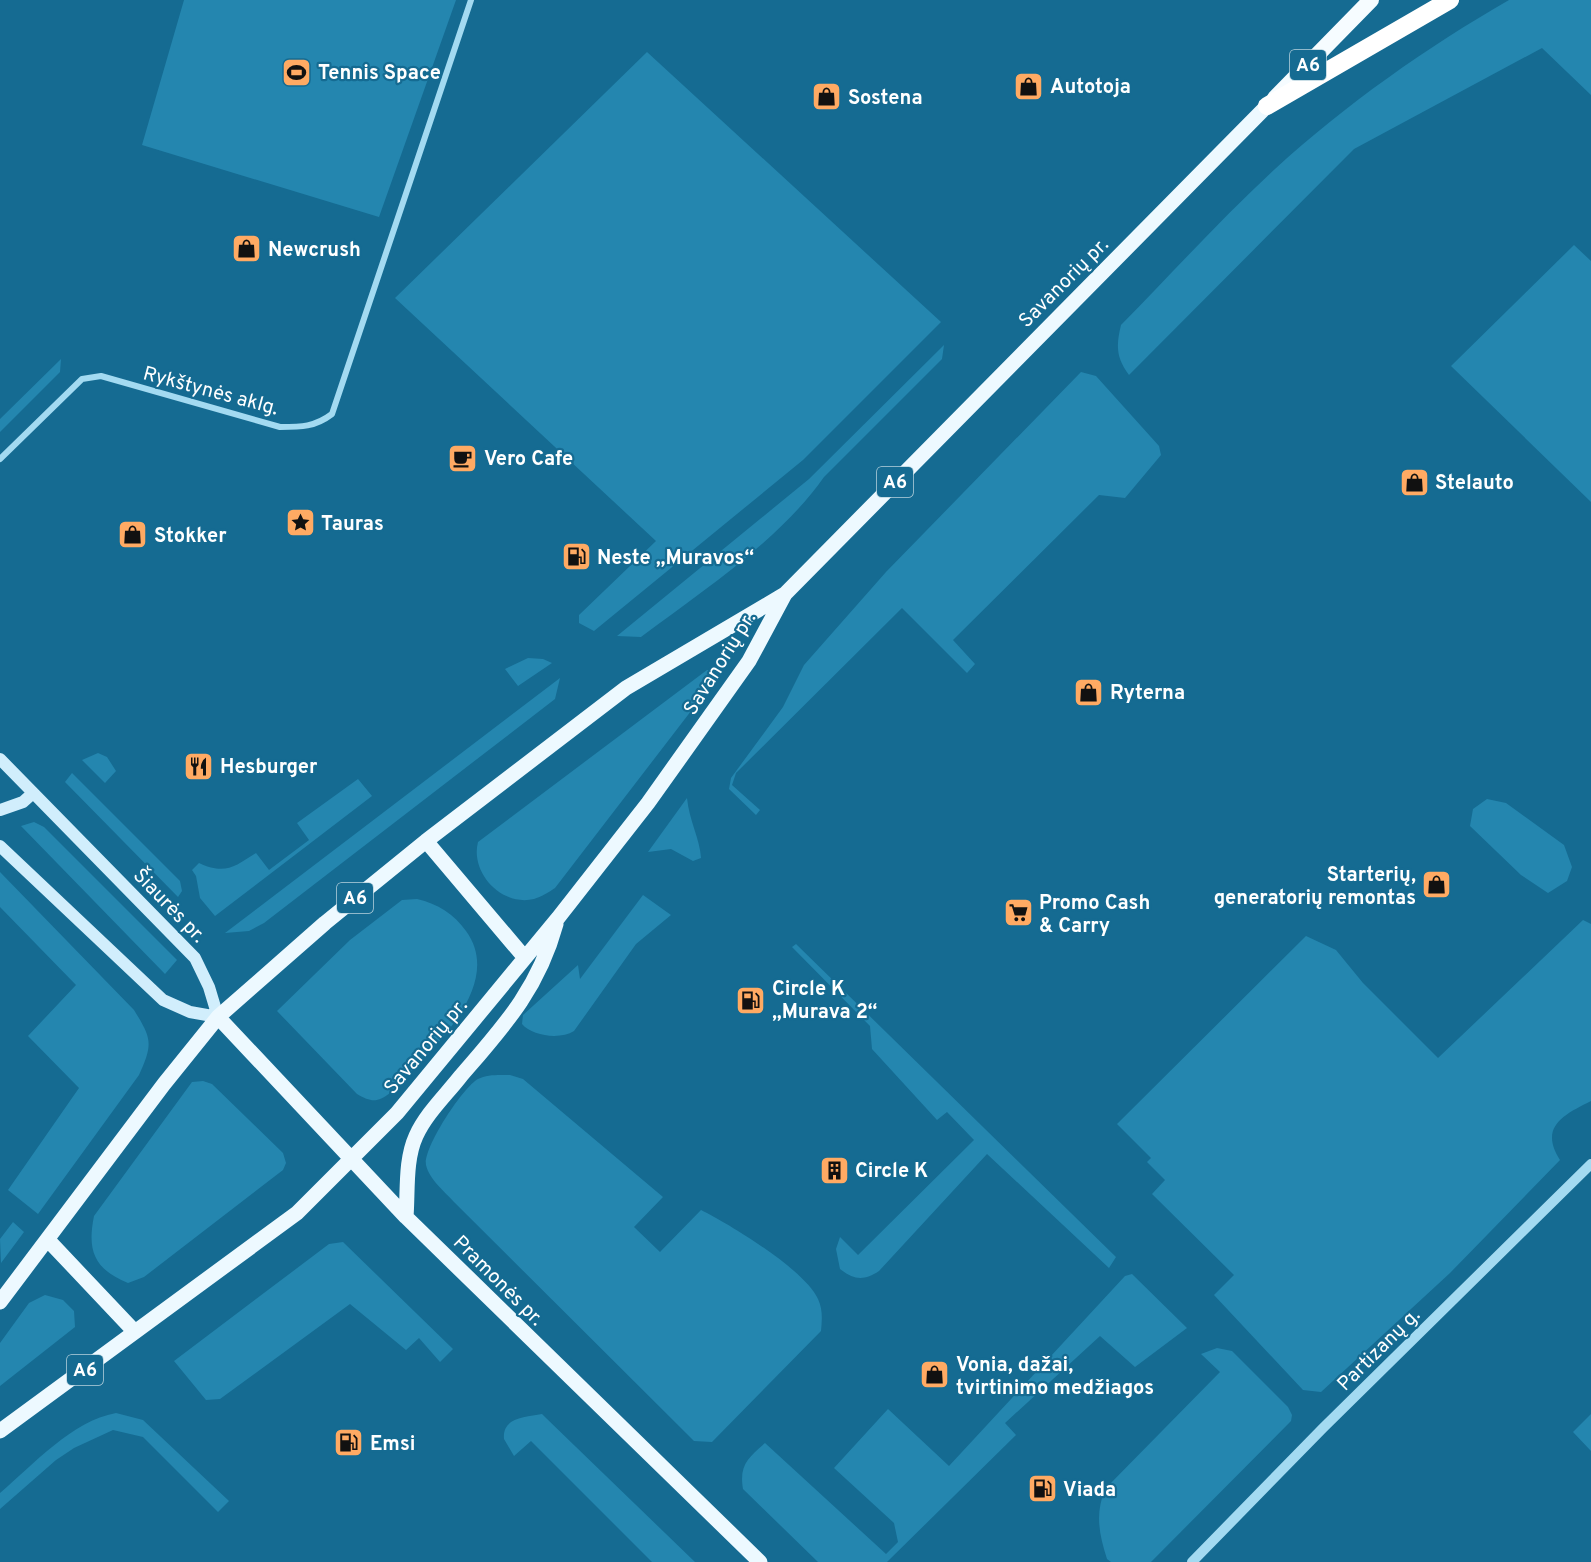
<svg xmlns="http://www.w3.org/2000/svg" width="1591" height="1562" viewBox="0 0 1591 1562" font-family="Overpass,sans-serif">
  <rect width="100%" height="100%" fill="#156b92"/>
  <path fill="#2486af" d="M184 0H456L379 217 142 145Z
    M1509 0H1591V95L1542 48 1354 149 1129 375C1116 357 1116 346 1121 325 1172 273 1222 218 1275 169 1345 105 1427 47 1509 0Z
    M647 52 941 322 803 460 594 631 579 623V615L656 541 395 298Z
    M1574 245 1591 261V502L1451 366Z
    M944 345 942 359 824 477C780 540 702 591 641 637L617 636 809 479Z
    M61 359 60 372 0 432V419Z
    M1081 372 1096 376 1159 446 1161 455 1156 461 1125 498 1099 495 953 640 975 664 967 673 902 608 736 773 732 785 760 810 756 815 729 789 731 778 783 707 804 665 886 572Z
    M528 658 543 659 552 663 518 686 505 669Z
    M707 670H712L714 676 711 685 555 888C549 892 541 897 534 899 501 907 470 872 478 842Z
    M560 678 555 699 264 923 249 931 225 933Z
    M98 753 107 757 116 771 105 783 82 760Z
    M72 773 180 881 182 891 178 897 65 782Z
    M358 779 372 796 215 916 200 898 196 876 192 870 199 863C225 875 234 867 256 853L269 870 309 840 297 823Z
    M687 798C689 820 700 839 701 858L693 861 671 849 648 852Z
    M1487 799 1506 803 1564 845 1572 867 1567 881 1548 893 1521 875 1470 826 1473 809Z
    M34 822 44 827 177 960 165 974 21 826Z
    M0 872 134 1010C152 1039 153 1044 139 1075L38 1214 8 1190 79 1088 28 1036 76 985 0 907Z
    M643 895 671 915 636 944 574 1031C560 1040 532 1036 522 1024L523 1015 578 965 580 979Z
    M417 899C438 904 454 914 466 931 507 987 425 1056 390 1093 377 1103 371 1102 357 1094L277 1011 350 940 402 900Z
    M1583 920 1591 924V1101C1563 1115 1539 1127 1560 1160L1450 1273 1321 1392 1303 1390 1214 1295 1234 1275 1152 1194 1165 1180 1147 1162 1151 1158 1117 1124 1306 936 1336 950 1363 983 1438 1058Z
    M796 944 1116 1257 1109 1268 987 1154 879 1271C864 1281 854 1280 840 1269L836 1249 840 1237 858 1255 974 1140 947 1112 937 1120 872 1049 870 1026 792 947Z
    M510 1075 523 1079 663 1197 634 1227 660 1252 701 1210C731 1225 805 1270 818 1299 823 1310 822 1320 821 1331L712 1442 694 1441 454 1202C445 1192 429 1179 426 1165 423 1148 463 1087 478 1079 487 1074 500 1075 510 1075Z
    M203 1081 212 1084 283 1153 286 1163 283 1170 144 1277 128 1283C94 1269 87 1251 94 1216L192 1082Z
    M13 1222 24 1232 1 1263 0 1239Z
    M343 1242 453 1349 440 1362 419 1338 406 1350 350 1304 220 1399 206 1400 174 1361 329 1244Z
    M1132 1274 1187 1328 1135 1367 1100 1336 1005 1423 1016 1435 887 1562H818L743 1489C739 1465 748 1458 765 1443L886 1554 898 1542 894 1523 834 1468 888 1409 949 1466 1125 1276Z
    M45 1295 63 1300 74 1311 75 1327 0 1386V1343L29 1303Z
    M1217 1348 1232 1351 1288 1407 1292 1415 1291 1421 1151 1562H1111L1107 1559C1099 1534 1095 1514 1105 1489L1220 1372 1201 1354Z
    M116 1413 143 1420 229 1501 218 1512 143 1437 113 1430 74 1448 56 1460 0 1509V1493C34 1464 72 1421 116 1413Z
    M542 1414 546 1418 695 1562H652L531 1441 514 1456 504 1439C502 1417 526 1417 542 1414Z
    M1591 1414V1451L1573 1432Z"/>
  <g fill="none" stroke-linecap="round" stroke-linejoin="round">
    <path stroke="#a3daf1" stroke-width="6" d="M0 459 82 379 101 376 280 427C301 427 315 427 332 414L471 0"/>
    <path stroke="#a3daf1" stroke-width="10" d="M1192 1562 1323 1428 1591 1164"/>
    <path stroke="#d1eefc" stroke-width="12" d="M0 759 195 958 209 987 218 1017 190 1012 163 1000 0 846
      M0 810 23 802 33 793"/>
    <path stroke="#edf9ff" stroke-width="15" d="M426 841 525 958
      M218 1017 406 1217 760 1562
      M406 1217C408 1191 405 1160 416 1136 426 1114 445 1096 460 1077 503 1027 538 990 556 924
      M48 1240 135 1332
      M0 1302 164 1084 218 1017 325 923 426 841 626 688 785 594 1267 106
      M0 1431 297 1213 397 1113 558 918 648 803 749 661 785 594"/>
    <path stroke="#f6fcff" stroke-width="16" d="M1275 98 1371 0"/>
    <path stroke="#fff" stroke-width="18" d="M1267 106 1450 0"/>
  </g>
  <defs>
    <symbol id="stadium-square" viewBox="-11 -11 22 22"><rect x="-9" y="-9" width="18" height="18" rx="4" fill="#ffaa63" stroke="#156b92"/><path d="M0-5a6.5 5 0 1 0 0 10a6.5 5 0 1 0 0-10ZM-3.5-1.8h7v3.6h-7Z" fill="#111"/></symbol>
    <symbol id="shop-square" viewBox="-11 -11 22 22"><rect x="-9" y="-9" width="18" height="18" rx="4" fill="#ffaa63" stroke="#156b92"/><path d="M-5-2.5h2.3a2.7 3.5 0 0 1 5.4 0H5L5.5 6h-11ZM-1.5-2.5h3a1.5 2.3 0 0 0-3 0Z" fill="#111"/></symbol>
    <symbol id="cafe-square" viewBox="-11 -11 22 22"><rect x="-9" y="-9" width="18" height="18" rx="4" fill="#ffaa63" stroke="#156b92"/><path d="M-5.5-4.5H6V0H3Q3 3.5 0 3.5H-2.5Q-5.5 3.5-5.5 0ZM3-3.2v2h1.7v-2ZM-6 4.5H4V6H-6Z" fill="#111"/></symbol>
    <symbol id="sight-square" viewBox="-11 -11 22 22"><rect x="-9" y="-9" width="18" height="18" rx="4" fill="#ffaa63" stroke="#156b92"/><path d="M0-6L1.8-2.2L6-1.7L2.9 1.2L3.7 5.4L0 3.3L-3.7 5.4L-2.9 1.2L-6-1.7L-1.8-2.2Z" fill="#111"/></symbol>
    <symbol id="fuel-square" viewBox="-11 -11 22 22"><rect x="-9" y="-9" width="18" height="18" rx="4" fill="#ffaa63" stroke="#156b92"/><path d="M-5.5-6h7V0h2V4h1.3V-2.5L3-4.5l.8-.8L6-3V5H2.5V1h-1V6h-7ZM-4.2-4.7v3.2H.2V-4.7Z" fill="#111"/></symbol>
    <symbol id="restaurant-square" viewBox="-11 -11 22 22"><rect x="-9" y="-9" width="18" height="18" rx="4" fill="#ffaa63" stroke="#156b92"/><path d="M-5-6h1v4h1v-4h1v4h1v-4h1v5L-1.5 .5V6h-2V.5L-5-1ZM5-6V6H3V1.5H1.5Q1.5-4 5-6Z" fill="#111"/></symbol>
    <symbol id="supermarket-square" viewBox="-11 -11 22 22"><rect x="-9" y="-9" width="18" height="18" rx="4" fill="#ffaa63" stroke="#156b92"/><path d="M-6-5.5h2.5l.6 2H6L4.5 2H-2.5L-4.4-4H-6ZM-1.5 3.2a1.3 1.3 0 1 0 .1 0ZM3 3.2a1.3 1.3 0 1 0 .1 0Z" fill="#111"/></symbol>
    <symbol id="building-square" viewBox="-11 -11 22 22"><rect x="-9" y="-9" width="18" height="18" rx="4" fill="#ffaa63" stroke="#156b92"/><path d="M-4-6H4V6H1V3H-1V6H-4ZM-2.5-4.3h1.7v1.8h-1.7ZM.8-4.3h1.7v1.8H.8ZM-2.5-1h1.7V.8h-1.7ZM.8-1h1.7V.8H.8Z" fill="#111"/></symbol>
  </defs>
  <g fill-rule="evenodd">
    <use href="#stadium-square" x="280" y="56" width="33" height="33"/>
    <use href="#shop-square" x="1012" y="70" width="33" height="33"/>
    <use href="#shop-square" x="810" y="80" width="33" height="33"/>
    <use href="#shop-square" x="230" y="232" width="33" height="33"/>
    <use href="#cafe-square" x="446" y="442" width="33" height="33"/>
    <use href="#shop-square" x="1398" y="466" width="33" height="33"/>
    <use href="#sight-square" x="284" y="506" width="33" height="33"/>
    <use href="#shop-square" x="116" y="518" width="33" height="33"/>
    <use href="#fuel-square" x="560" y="540" width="33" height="33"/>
    <use href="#shop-square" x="1072" y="676" width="33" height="33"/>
    <use href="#restaurant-square" x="182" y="750" width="33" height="33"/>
    <use href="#shop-square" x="1420" y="868" width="33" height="33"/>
    <use href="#supermarket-square" x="1002" y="896" width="33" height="33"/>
    <use href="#fuel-square" x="734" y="984" width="33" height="33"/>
    <use href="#building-square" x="818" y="1154" width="33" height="33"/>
    <use href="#shop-square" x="918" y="1358" width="33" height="33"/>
    <use href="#fuel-square" x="332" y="1426" width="33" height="33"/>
    <use href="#fuel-square" x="1026" y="1472" width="33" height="33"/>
  </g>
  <g text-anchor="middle" stroke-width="4.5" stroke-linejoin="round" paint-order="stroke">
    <g fill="#156b92" stroke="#b9d3de" stroke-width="1.5">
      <rect x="1290" y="50" width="36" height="30" rx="4.5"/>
      <rect x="877" y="467" width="36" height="30" rx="4.5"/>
      <rect x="337" y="883" width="36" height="30" rx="4.5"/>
      <rect x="67" y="1355" width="36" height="30" rx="4.5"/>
    </g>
    <g font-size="18" font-weight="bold" fill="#fff">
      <text x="1308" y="71">A6</text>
      <text x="895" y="488">A6</text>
      <text x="355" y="904">A6</text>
      <text x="85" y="1376">A6</text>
    </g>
    <g font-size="20" font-weight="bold" fill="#fff" stroke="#156b92" text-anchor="start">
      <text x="318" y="79">Tennis Space</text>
      <text x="1050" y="93">Autotoja</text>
      <text x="848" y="104">Sostena</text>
      <text x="268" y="256">Newcrush</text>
      <text x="484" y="465">Vero Cafe</text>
      <text x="1435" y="489">Stelauto</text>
      <text x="321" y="530">Tauras</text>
      <text x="154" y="542">Stokker</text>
      <text x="597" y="564">Neste „Muravos“</text>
      <text x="1110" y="699">Ryterna</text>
      <text x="220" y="773">Hesburger</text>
      <text x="1416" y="881" text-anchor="end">Starterių,<tspan x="1416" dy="23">generatorių remontas</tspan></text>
      <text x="1039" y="909">Promo Cash<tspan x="1039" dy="23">&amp; Carry</tspan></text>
      <text x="772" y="995">Circle K<tspan x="772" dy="23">„Murava 2“</tspan></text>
      <text x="855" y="1177">Circle K</text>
      <text x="956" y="1371">Vonia, dažai,<tspan x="956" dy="23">tvirtinimo medžiagos</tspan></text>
      <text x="370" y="1450">Emsi</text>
      <text x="1063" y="1496">Viada</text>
    </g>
    <g font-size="20" fill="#fff" stroke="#156b92">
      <text transform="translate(1063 282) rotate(-45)" y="7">Savanorių pr.</text>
      <text transform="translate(211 390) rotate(15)" y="7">Rykštynės aklg.</text>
      <text transform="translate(719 663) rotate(-58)" y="7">Savanorių pr.</text>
      <text transform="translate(170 905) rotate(46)" y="7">Šiaurės pr.</text>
      <text transform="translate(425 1046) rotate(-50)" y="7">Savanorių pr.</text>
      <text transform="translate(499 1280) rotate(45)" y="7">Pramonės pr.</text>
      <text transform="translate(1378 1349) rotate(-45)" y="7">Partizanų g.</text>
    </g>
  </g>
</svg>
